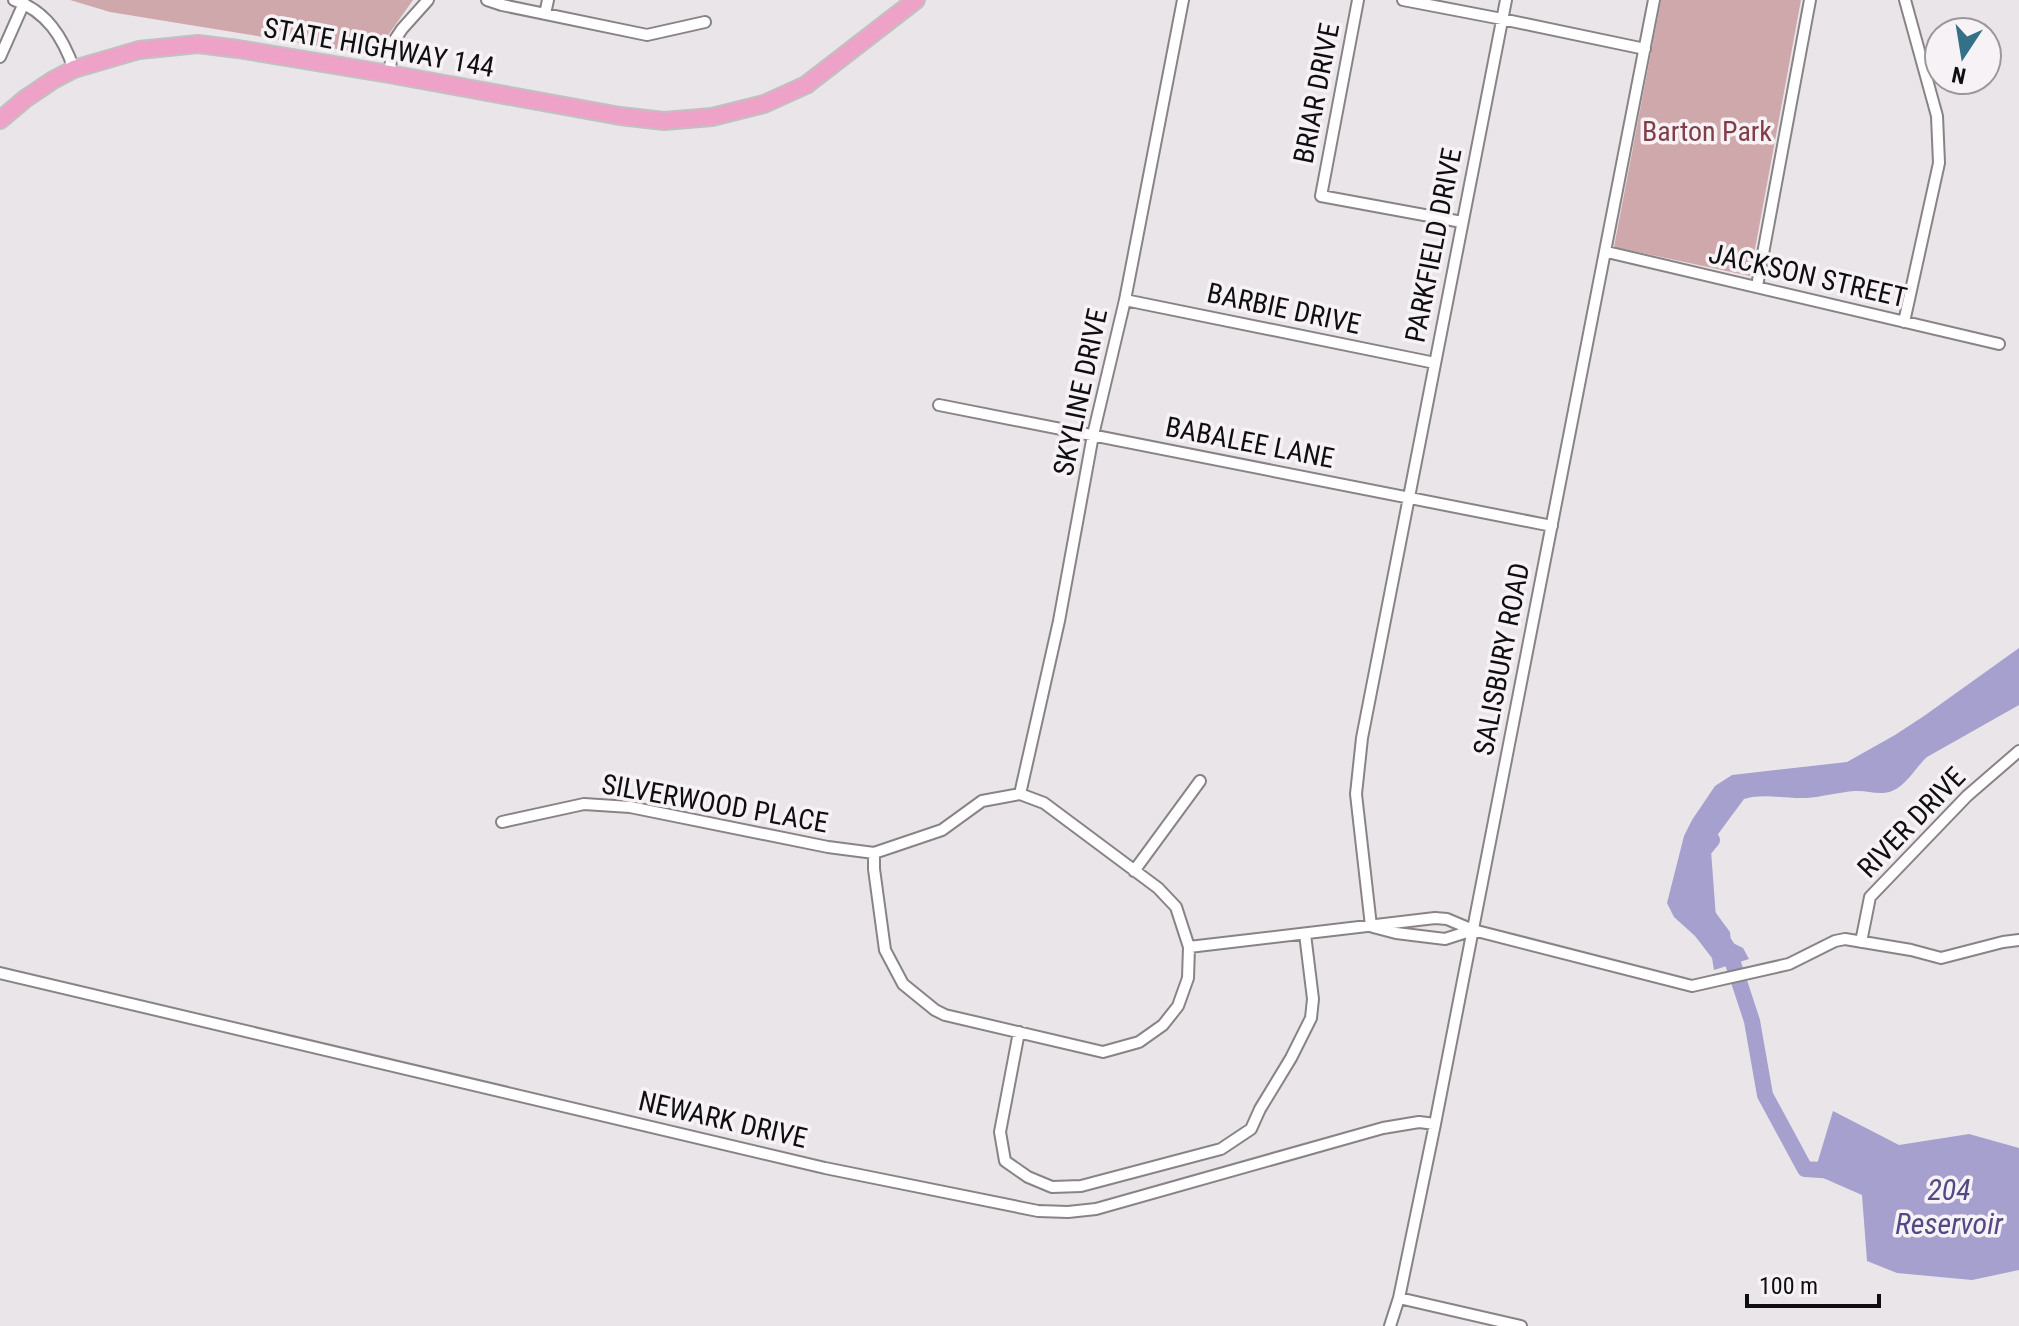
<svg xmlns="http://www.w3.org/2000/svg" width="2019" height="1326" viewBox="0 0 2019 1326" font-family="'Roboto Condensed',sans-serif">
  <rect width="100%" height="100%" fill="#eae5e9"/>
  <path fill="#cfa8ab" d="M70 0H413L374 55 110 12Z
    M1661 0H1801L1750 276 1614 247Z"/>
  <path fill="#a5a0ce" d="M2019 648V705L1927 757C1915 768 1907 785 1892 791 1880 796 1867 790 1855 791 1839 792 1822 797 1806 798 1786 799 1763 793 1744 799L1707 849 1705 855 1699 864V876L1710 905 1730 932 1731 942 1743 948 1749 959 1714 970 1712 958 1695 936 1674 917 1667 903 1684 836 1692 820 1715 786 1732 775 1847 762 1895 735 1924 716Z
    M1833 1111 1899 1145 1969 1134 2019 1148V1270L1972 1280 1897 1273 1867 1261 1862 1195 1814 1174Z"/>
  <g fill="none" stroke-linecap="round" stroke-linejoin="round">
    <path stroke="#a5a0ce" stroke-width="16" d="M1708 918 1703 851 1712 840
      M1725 944 1729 951 1752 1021 1765 1095 1805 1169 1837 1171"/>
    <defs>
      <path id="street" d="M14 0C47 11 63 38 74 69
        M487 0 502 5 647 35 705 22
        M1358 0 1321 196 1462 222
        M1403 0 1502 19 1645 49
        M545 14 548 0
        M0 57 24 3
        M389 74 394 41 402 29 428 0
        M1607 252 1999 344
        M1757 286 1810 0
        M1125 300 1435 363
        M1904 322 1939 163 1937 116 1905 0
        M939 405 1552 526
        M1020 794 1044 803 1158 888 1176 907 1189 947 1188 978 1178 1006 1163 1025 1139 1042 1103 1052 945 1015 935 1010 903 984 885 950 874 869V853L942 830 982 801Z
        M1020 794 1059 621 1093 435 1125 300 1183 0
        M502 822 584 804 630 807 828 847 874 853
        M1134 871 1200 781
        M1371 926 1356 794 1362 738 1506 0
        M1373 927 1396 933 1445 939 1473 930
        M1861 942 1870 897 1967 796 2019 751
        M1189 947 1435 918 1447 919 1473 930 1692 986 1789 964 1835 941 1845 939 1911 950 1941 958 2003 942 2019 940
        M0 973 825 1168 1038 1211 1068 1212 1096 1209 1383 1128 1419 1122 1435 1124
        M1019 1032 1000 1132 1005 1161 1028 1177 1052 1187 1081 1186 1221 1149 1251 1129 1260 1109 1291 1058 1311 1018 1313 999 1305 934
        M1399 1298 1521 1326
        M1390 1326 1399 1298 1435 1124 1654 0"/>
      <path id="primary" d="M0 120 25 99 53 80 74 69 139 50 198 44 238 49 389 74 620 116 664 121 712 117 764 104 806 85 916 0"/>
    </defs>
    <use href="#street" stroke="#888387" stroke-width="14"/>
    <use href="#primary" stroke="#c1c1c1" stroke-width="20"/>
    <use href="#street" stroke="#fff" stroke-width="10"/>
    <use href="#primary" stroke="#efa2c7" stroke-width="16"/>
  </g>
  <g text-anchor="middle" stroke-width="7" stroke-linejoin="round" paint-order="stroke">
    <g font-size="28" fill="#100f10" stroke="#f7f2f6">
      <text transform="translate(379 47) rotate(10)" y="10">STATE HIGHWAY 144</text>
      <text transform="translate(1316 93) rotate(-79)" y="10">BRIAR DRIVE</text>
      <text transform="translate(1433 245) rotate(-79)" y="10">PARKFIELD DRIVE</text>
      <text transform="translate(1808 275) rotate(13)" y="10">JACKSON STREET</text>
      <text transform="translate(1284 308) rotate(12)" y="10">BARBIE DRIVE</text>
      <text transform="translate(1080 392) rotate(-78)" y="10">SKYLINE DRIVE</text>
      <text transform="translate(1250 442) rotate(11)" y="10">BABALEE LANE</text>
      <text transform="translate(1501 659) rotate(-79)" y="10">SALISBURY ROAD</text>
      <text transform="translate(715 803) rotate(10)" y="10">SILVERWOOD PLACE</text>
      <text transform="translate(1911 822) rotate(-46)" y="10">RIVER DRIVE</text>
      <text transform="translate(723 1119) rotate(13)" y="10">NEWARK DRIVE</text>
    </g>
    <g font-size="28" fill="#833d46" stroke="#f7f2f6">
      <text x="1707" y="141">Barton Park</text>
    </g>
    <g font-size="30" font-style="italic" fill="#534985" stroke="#f7f2f6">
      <text x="1949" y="1200">204<tspan x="1949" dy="34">Reservoir</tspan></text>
    </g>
  </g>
  <g transform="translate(1963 56) rotate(192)"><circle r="38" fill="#f7f2f6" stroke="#9b979a" stroke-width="2"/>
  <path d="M0-6L14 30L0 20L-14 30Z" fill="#347087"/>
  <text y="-12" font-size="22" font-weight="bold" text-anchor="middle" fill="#100f10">N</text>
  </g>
  <path d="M1747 1294v12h132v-12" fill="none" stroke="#100f10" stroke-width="4"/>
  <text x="1759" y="1294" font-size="24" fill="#100f10" stroke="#f7f2f6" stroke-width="6" paint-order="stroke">100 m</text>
</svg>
